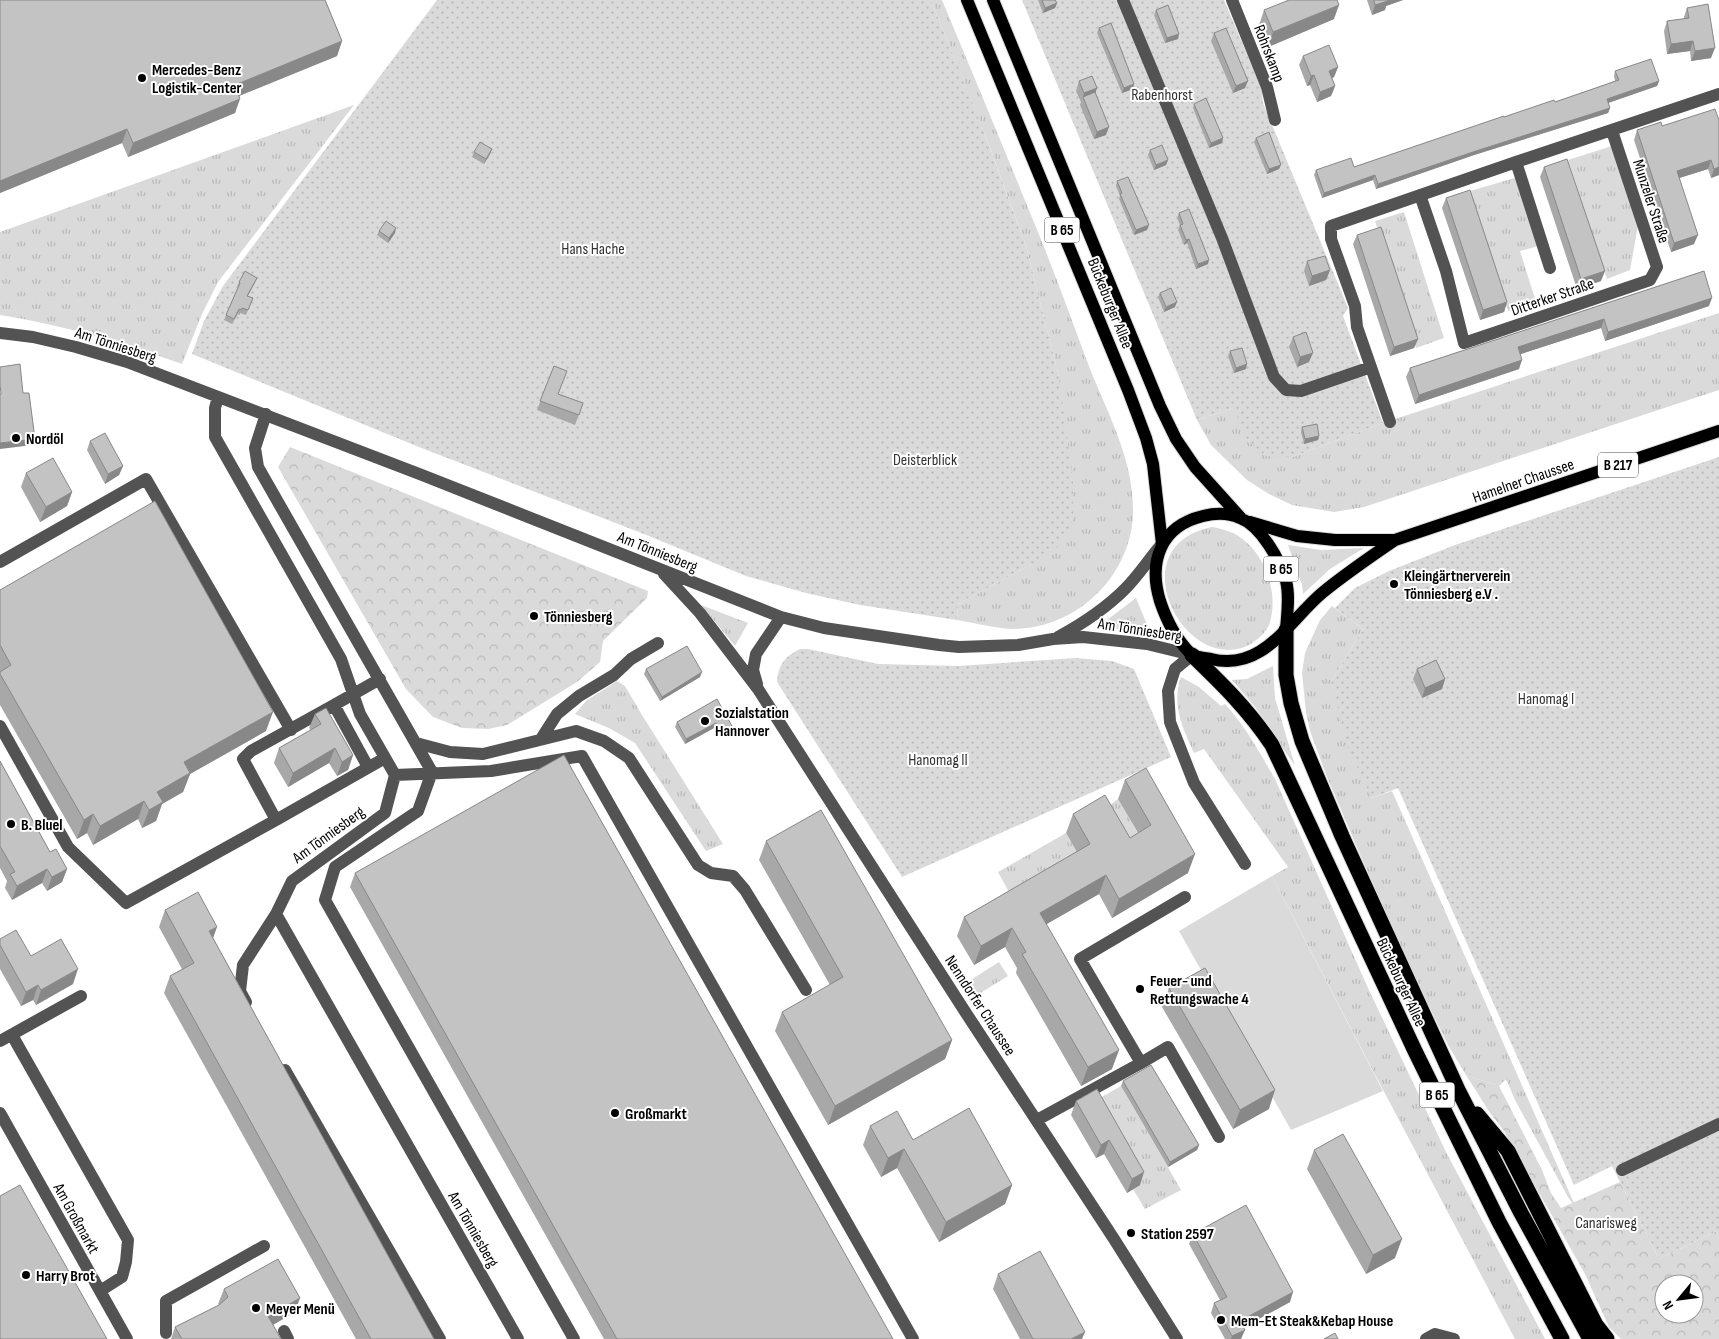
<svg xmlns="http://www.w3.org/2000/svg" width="1719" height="1339" viewBox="0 0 1719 1339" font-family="'Sofia Sans Condensed',sans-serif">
  <defs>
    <pattern id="grass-tufts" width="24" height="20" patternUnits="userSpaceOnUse" patternTransform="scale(1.25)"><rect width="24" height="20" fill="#dadada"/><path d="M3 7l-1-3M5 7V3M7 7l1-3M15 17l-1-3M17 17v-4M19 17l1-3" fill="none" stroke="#b9b9b9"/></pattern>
    <pattern id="forest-crowns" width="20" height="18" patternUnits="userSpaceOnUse" patternTransform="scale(1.25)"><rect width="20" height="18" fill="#dadada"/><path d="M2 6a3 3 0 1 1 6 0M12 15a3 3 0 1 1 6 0" fill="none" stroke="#b9b9b9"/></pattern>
    <pattern id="garden-dots" width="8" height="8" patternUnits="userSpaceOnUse" patternTransform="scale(1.25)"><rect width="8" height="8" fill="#dadada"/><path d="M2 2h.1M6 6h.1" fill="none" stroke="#b9b9b9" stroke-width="1.8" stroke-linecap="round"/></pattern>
  </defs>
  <rect width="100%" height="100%" fill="#fff"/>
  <path fill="url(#grass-tufts)" d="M931 0H942C976 81 1009 161 1042 242 1059 284 1074 327 1090 369 1109 416 1135 463 1133 516 1129 579 1075 629 1012 629 994 628 975 623 957 620L958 604 1032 564 1059 377 1026 246 989 145Z
    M354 105 218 282 202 314 182 364C123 343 63 325 0 315V232Z
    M1612 146 1638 226 1630 270 1607 279 1568 160Z
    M1518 177 1538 246 1520 251 1536 302 1508 311 1470 191Z
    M1404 212 1444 338 1416 348 1375 221Z
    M1719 313V390L1364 507 1334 512 1292 505 1269 494 1247 480 1211 445 1197 420 1234 408 1292 457 1383 423Z
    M1212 527C1224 529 1237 533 1246 542 1267 560 1278 595 1270 622 1267 632 1257 641 1247 646 1183 674 1118 546 1212 527Z
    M1288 545 1321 550 1364 548 1330 569 1303 594 1302 585Z
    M1136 598 1151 634 1099 626Z
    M701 605 748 623 735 646Z
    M1332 606 1363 629 1331 682 1372 798 1392 791 1577 1210 1568 1197 1515 1100 1506 1079 1499 1086 1466 1075 1448 1045 1405 957 1362 859 1327 777 1310 731 1306 712 1302 673 1305 653 1320 620Z
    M1273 666 1275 698 1295 766 1255 707 1232 680 1247 679Z
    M1181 677 1199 687 1221 706 1225 704C1246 727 1260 753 1275 779L1368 988 1446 1152 1545 1339H1515L1371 1067 1272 876 1288 867 1204 749 1194 753C1183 729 1171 704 1181 677Z
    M617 681 625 686 642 715 723 844 706 851 635 743 609 728 575 714 586 701Z
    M1118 799 1144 844 1123 857 1098 814Z
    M1066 833 1092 877 1015 903 998 872Z
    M999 962 1008 976 974 997 966 983Z
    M1121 1086 1181 1190 1145 1209 1133 1189 1139 1185 1100 1098Z"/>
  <path fill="url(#forest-crowns)" fill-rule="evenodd" d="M290 447 648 591 647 598 603 641 600 662 577 682 507 725 488 729 462 728 433 717 406 689 278 467Z
    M1466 1075 1499 1086 1542 1170 1551 1193 1561 1208 1620 1182 1659 1259 1717 1231 1719 1235V1339H1621L1609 1327 1585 1274 1504 1131 1490 1113ZM1664 1284H1694V1314H1664Z"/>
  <path fill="url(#garden-dots)" d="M437 0H931L981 124 1026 246 1059 377 1073 479V520L1059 546 1032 564 958 604 957 620 860 605 806 593 746 576 644 534 419 447 192 354 204 321 223 286Z
    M1022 0H1224L1261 87 1263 103 1348 308 1343 316 1383 423 1292 457 1266 456 1247 440 1234 408 1197 420Z
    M1719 457V1235L1717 1231 1659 1259 1612 1166 1574 1185 1398 788 1372 798 1348 748 1331 682 1363 629 1335 608 1355 588 1389 571 1455 545Z
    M800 649H808L878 664 958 666 1076 658 1112 661 1134 669 1171 757 902 877 777 682C778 665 785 656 800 649Z"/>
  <path fill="#dadada" d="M1272 876 1383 1091 1291 1130 1179 931Z"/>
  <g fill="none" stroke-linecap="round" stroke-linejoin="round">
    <defs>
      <path id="major" d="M967 0 1128 390 1146 438 1153 464 1162 544
        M993 0 1160 406 1176 439 1195 467 1240 517
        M1250 522 1297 536 1335 540H1395
        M1286 630C1287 614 1290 596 1286 581 1280 560 1261 526 1240 518 1229 513 1215 513 1203 516 1161 526 1148 561 1160 601 1166 619 1176 639 1190 653 1194 657 1205 658 1211 659 1263 672 1288 622 1322 593 1345 574 1370 557 1395 540L1719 431"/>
      <path id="highway" d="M1286 630V675L1291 703 1302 741 1342 836 1459 1092 1521 1213 1590 1339
        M1192 655C1222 684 1248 709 1272 745L1415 1051 1499 1222 1562 1339
        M1477 1114 1508 1151 1596 1325 1607 1339"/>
    </defs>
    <use href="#major" stroke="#dbdbdb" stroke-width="14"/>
    <use href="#highway" stroke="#dbdbdb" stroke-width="17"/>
    <path stroke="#535353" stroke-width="12" d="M1123 0 1222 238 1274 377 1286 390 1301 391 1371 367
      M1232 0 1267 87 1275 120
      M1516 162 1550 268
      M1420 195 1446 271 1464 343 1650 280 1657 267 1612 131
      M0 333 33 337 76 347 127 362 422 475 781 617 824 628 939 645 959 647 1018 645 1053 639 1083 637 1147 644 1192 655
      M218 397 215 408V437L341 659 360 714 395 775 385 813 292 881 276 914 518 1339
      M266 414 255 448 258 467 432 772 418 811 335 867 325 900 574 1339
      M1390 422 1357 327 1355 306 1331 239V226L1516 162 1719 94
      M0 562 146 479 291 730
      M664 574 700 613 758 689 964 1010 1114 1239 1177 1339
      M1058 637C1082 624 1105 609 1125 589 1138 576 1149 559 1162 544
      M1192 655 1175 669 1168 691 1170 722 1194 783 1245 864
      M757 684 753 670 756 654 781 617
      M334 705 380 679
      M0 726 68 847 126 903 276 820
      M541 739 557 714 579 696 614 675 631 659 658 643
      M416 743 450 752 483 754 576 731 604 741 629 758 698 865 711 873 733 876 745 890 806 990
      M368 767 334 705 251 751 243 759 276 820 385 758
      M395 775 491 771 582 756 913 1339
      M246 1002 240 991 243 965 276 914
      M12 1035 128 1240 126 1262 122 1277 100 1291
      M0 1041 81 996
      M1141 1063 1168 1047 1219 1137
      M285 1070 440 1339
      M0 1113 127 1339
      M1037 1120 1141 1063 1080 959 1185 897
      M1622 1170 1719 1124
      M284 1331 288 1339
      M166 1333V1301L264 1246
      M1426 1339 1435 1334 1454 1339"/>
    <use href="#major" stroke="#000" stroke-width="12"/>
    <use href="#highway" stroke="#000" stroke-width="15"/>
  </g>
  <path fill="#a8a8a8" d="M0 0 326 1 342 41 337 56 239 96 235 113 128 157 122 143 0 193Z
    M1038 0H1055L1057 3 1055 8 1043 13Z
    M1367 0H1403L1386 6 1385 10 1372 15Z
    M1687 8 1711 58 1691 61 1690 51 1667 54 1664 31 1667 21 1684 19V17Z
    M1156 10 1178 39 1165 43 1154 15Z
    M1264 10 1334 19 1268 47 1259 25Z
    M1099 28 1133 89 1122 93 1097 33Z
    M1214 33 1245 88 1233 93 1211 41Z
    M1303 56 1338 67 1334 77 1332 78 1335 86 1331 96 1317 102 1310 85 1307 86 1299 65Z
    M1615 71 1659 81 1657 86 1608 103 1610 108 1608 113 1474 155 1376 189 1373 180 1322 198 1314 175 1316 170 1354 167 1504 117 1555 102 1615 81 1614 76Z
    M1079 81 1097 88 1095 93 1106 135 1094 139 1080 105 1081 102 1076 91Z
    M1194 104 1223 138 1222 143 1209 148 1193 108Z
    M1718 120 1719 175 1711 178 1708 169 1679 178 1694 244 1671 252 1634 140 1637 130 1662 126Z
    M1256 138 1279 169 1267 174 1254 142Z
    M492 149 490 154 484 164 472 157 474 152Z
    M1150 150 1168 160 1166 165 1154 170 1148 155Z
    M1544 167 1601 281 1577 289 1540 177Z
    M1117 181 1147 230 1134 235 1119 199 1120 196 1116 186Z
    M1446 198 1507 302 1504 312 1480 320 1442 208Z
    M1179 213 1208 264 1196 269 1187 243 1184 245 1178 230 1180 225 1177 218Z
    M379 231 395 233 388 243 377 235Z
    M1357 235 1418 339 1414 348 1390 356 1353 244Z
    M1307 261 1330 270 1326 280 1309 286 1304 271Z
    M1704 271 1709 306 1605 341 1601 328 1520 354 1519 369 1415 404 1406 377 1410 368Z
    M257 278 255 283 248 296 253 298 246 315 240 313V315L238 314 232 324 224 320 238 287H237L239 282Z
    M1160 293 1175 307 1164 312 1158 297Z
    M1293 337 1309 362 1297 367 1289 347Z
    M1230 351 1246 369 1234 373 1228 356Z
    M554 366 559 394 583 403 575 425 537 410Z
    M1302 427 1319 436 1318 440 1304 444 1301 432Z
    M90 441 123 466 119 475 105 484 87 450Z
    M26 473 72 492 67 506 40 522 21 487Z
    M0 590 266 731 190 774 183 792 162 804 156 821 142 828 138 819 93 845 87 833 77 839 0 705Z
    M646 669 700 677 660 701 644 674Z
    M1417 669 1445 679 1442 689 1422 698 1413 679Z
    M717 699 730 730 719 737 714 728 685 744 675 727 677 722Z
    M315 714 353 755 348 770 337 776 329 763 288 787 274 763 279 748 311 730 309 728Z
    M0 761 50 852 67 869 62 882 47 891 42 883 12 900 5 888 7 881 0 868Z
    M1125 780 1188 873 1112 918 1099 894 1046 924 1112 1069 1081 1086 1016 973 1017 968 1005 947 974 965 957 936 964 917 1077 852 1066 833 1073 814 1130 838 1138 833 1118 799Z
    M766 841 952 1040 945 1059 828 1125 775 1031 782 1012 830 985 759 860Z
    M355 873 893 1339H604L350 887Z
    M165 910 213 938 434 1339H356L164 993 170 976 182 969 159 927Z
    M0 939 31 956 73 984 36 1005 33 1000 21 1006 0 969Z
    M1169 988 1269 1109 1233 1129 1162 1007Z
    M1123 1081 1199 1145 1197 1150 1168 1167 1121 1086Z
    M1097 1089 1140 1185 1127 1193 1104 1154 1096 1158 1071 1115 1076 1101Z
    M870 1126 913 1140 1012 1185 1005 1204 939 1242 897 1168 881 1177 863 1145Z
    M1314 1150 1395 1258 1366 1274 1307 1169Z
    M1193 1234 1290 1302 1243 1327 1241 1339H1225L1211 1313 1214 1303 1220 1300 1189 1244Z
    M998 1274 1082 1339H1020L993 1289Z
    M224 1289 295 1312 273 1325 281 1339H171L175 1327 219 1305 218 1304Z"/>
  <path fill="#888" d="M1386 0H1403L1386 6 1385 10 1372 15 1375 5Z
    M1057 3 1055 8 1043 13 1045 8Z
    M1339 5 1334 19 1268 47 1273 32Z
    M1179 34 1178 39 1165 43 1167 38Z
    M342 41 337 56 229 100 235 85Z
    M1693 41 1690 51 1667 54 1671 44Z
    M1715 48 1711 58 1691 61 1695 51Z
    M1338 67 1334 77 1325 80 1329 71Z
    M1314 75 1310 85 1307 86 1311 76Z
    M1248 81 1245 88 1233 93 1236 86Z
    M1659 81 1657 86 1605 104 1607 99Z
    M1134 84 1133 89 1122 93 1124 88Z
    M1335 86 1331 96 1317 102 1320 92Z
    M1097 88 1094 97H1083L1084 93Z
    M240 99 235 113 128 157 133 143Z
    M1610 108 1608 113 1474 155 1376 189 1378 184 1476 151Z
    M1109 127 1106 135 1094 139 1097 132Z
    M127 129 122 143 0 193V181Z
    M1223 138 1222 143 1209 148 1211 143Z
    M492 149 490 154 484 164 486 159Z
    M1168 160 1166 165 1154 170 1156 165Z
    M1711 160 1708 169 1673 180 1677 171Z
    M1281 165 1279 169 1267 174 1269 169Z
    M1719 167V175L1711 178 1714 169Z
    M1375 175 1373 180 1322 198 1324 193Z
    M1149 225 1147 230 1134 235 1136 230Z
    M396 228 395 233 388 243 389 238Z
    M1698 235 1694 244 1671 252 1674 243Z
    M1189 239 1187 243 1184 245 1186 240Z
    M1209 260 1208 264 1196 269 1198 264Z
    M1330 270 1326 280 1309 286 1312 276Z
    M1605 271 1601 281 1577 289 1581 279Z
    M1712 298 1709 306 1605 341 1608 332Z
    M1177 302 1175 307 1164 312 1166 307Z
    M1507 302 1504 312 1480 320 1483 310Z
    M1604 319 1601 328 1515 356 1518 347Z
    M1418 339 1414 348 1390 356 1394 347Z
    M1313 353 1309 362 1297 367 1300 357Z
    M1522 360 1519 369 1415 404 1419 395Z
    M1247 364 1246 369 1234 373 1236 368Z
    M1319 436 1318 440 1304 444 1305 439Z
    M35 439 33 445 0 449V443Z
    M123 466 119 475 105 484 108 474Z
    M72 492 67 506 40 522 46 507Z
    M702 672 700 677 660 701 662 697Z
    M1445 679 1442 689 1422 698 1425 688Z
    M273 712 266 731 190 774 183 792 162 804 156 821 142 828 149 810 157 792 184 762Z
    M716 723 714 728 685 744 686 739Z
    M732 726 730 730 719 737 721 732Z
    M335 748 329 763 288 787 293 773Z
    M353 755 348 770 337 776 342 762Z
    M144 801 138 819 93 845 100 826Z
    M93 814 87 833 77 839 84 820Z
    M1195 854 1188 873 1112 918 1119 899Z
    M47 869 42 883 12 900 17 886Z
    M67 869 62 882 47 891 52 877Z
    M1106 875 1099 894 1033 932 1040 913Z
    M217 927 211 944 209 931Z
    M1012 928 1005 947 974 965 981 946Z
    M78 969 73 984 36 1005 41 990Z
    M38 985 33 1000 21 1006 26 992Z
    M952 1040 945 1059 828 1125 835 1106Z
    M1119 1050 1112 1069 1081 1086 1088 1067Z
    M1275 1090 1269 1109 1233 1129 1240 1110Z
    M1109 1140 1104 1154 1096 1158 1101 1145Z
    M1199 1145 1197 1150 1168 1167 1170 1162Z
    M904 1149 897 1168 881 1177 888 1158Z
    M1144 1172 1140 1185 1127 1193 1132 1179Z
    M1012 1185 1005 1204 939 1242 946 1222Z
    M1402 1239 1395 1258 1366 1274 1373 1255Z
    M1293 1292 1290 1302 1237 1331 1240 1321Z
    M300 1298 295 1312 262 1331 268 1316Z
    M1245 1330 1241 1339H1231L1232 1336Z
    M1085 1332 1082 1339H1071Z"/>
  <path fill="#c3c3c3" stroke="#888" d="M0 0H325L342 41 235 85 240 99 133 143 127 129 0 181Z
    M1042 0H1055L1057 3 1045 8Z
    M1289 0H1337L1339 5 1273 32 1264 10Z
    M1374 0H1388V1L1375 5Z
    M1708 4 1715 48 1695 51 1693 41 1671 44 1667 21 1689 18 1687 8Z
    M1168 5 1179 34 1167 38 1156 10Z
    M1111 23 1134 84 1124 88 1099 28Z
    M1226 28 1248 81 1236 86 1214 33Z
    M1329 45 1338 67 1329 71 1335 86 1320 92 1314 75 1311 76 1303 56Z
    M1651 59 1659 81 1607 99 1610 108 1476 151 1378 184 1375 175 1324 193 1316 170 1351 158 1354 167 1504 116V117L1554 100 1555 102 1619 80 1615 71Z
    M1092 76 1097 88 1084 93 1079 81Z
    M1095 92 1109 127 1097 132 1083 97Z
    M1206 98 1223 138 1211 143 1194 104Z
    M1715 109 1719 120V167L1714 169 1711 160 1677 171 1698 235 1674 243 1637 130 1661 122 1662 126Z
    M1269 132 1281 165 1269 169 1256 138Z
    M480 142 492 149 486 159 474 152Z
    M1162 145 1168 160 1156 165 1150 150Z
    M1567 159 1605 271 1581 279 1544 167Z
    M1128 177 1149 225 1136 230 1120 194 1122 193 1117 181Z
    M1470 190 1507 302 1483 310 1446 198Z
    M1189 209 1209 260 1198 264 1189 239 1186 240 1180 225 1183 224 1179 213Z
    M386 221 396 228 389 238 379 231Z
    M1381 227 1418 339 1394 347 1357 235Z
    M1325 256 1330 270 1312 276 1307 261Z
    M245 271 257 278 247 296 253 298 248 310 242 308 241 310 239 309 234 319 226 315 240 283 239 282Z
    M1704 271 1712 298 1608 332 1604 319 1518 347 1522 360 1419 395 1410 368Z
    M1171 288 1177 302 1166 307 1160 293Z
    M1306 332 1313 353 1300 357 1293 337Z
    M1242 348 1247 364 1236 368 1230 351Z
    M20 364 23 393H29L35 439 0 443V394H1L0 385V367Z
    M554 366 567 371 558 394 583 403 579 415 540 401Z
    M1317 424 1319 436 1305 439 1302 427Z
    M105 433 123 466 108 474 90 441Z
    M53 458 72 492 46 507 26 473Z
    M155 501 273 712 184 762 190 773 157 792 163 802 149 810 144 801 100 826 93 814 84 820 0 674V672L11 665 0 645V590Z
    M687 646 702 672 662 697 646 669Z
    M1436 660 1445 679 1425 688 1417 669Z
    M717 699 732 726 721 732 716 723 686 739 677 722Z
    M326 708 353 755 342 762 335 748 293 773 279 748 321 724 315 714Z
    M564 755 893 1339H617L355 873Z
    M0 761 50 852 56 849 67 869 52 877 47 869 17 886 10 874 15 872 0 846Z
    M1146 768 1195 854 1119 899 1106 875 1040 913 1119 1050 1088 1067 1022 954 1026 952 1012 928 981 946 964 917 1090 844 1073 814 1105 795 1130 838 1151 825 1125 780Z
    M821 810 952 1040 835 1106 782 1012 843 977 766 841Z
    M198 892 217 927 209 931 434 1339H371L170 976 194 963 165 910Z
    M16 930 31 956 61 939 78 969 41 990 38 985 26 992 0 945V939Z
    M1205 968 1275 1090 1240 1110 1169 988Z
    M1151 1065 1199 1145 1170 1162 1123 1081Z
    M1097 1089 1144 1172 1132 1179 1109 1140 1101 1145 1076 1101Z
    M969 1108 1012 1185 946 1222 904 1149 888 1158 870 1126 897 1111 913 1140Z
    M1343 1134 1402 1239 1373 1255 1314 1150Z
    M20 1185 107 1339H0V1196Z
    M1246 1205 1293 1292 1240 1321 1245 1330 1232 1336 1214 1303 1227 1297 1193 1234Z
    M1040 1251 1085 1332 1071 1339H1033L998 1274Z
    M278 1259 300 1298 268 1316 281 1339H182L175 1327 219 1305 228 1297 224 1289Z
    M1335 1333 1338 1339H1324Z"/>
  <g fill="#000" stroke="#fff" stroke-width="2">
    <circle cx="142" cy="78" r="5"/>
    <circle cx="16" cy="438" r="5"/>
    <circle cx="1394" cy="584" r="5"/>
    <circle cx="534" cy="616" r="5"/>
    <circle cx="705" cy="721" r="5"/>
    <circle cx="11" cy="824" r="5"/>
    <circle cx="1140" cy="989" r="5"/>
    <circle cx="615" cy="1113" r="5"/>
    <circle cx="1131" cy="1233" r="5"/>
    <circle cx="26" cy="1275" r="5"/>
    <circle cx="256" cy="1308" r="5"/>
    <circle cx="1221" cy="1320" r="5"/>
  </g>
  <g text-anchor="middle" stroke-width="4" stroke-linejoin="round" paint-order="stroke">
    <g fill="#fff" stroke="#4c4c4c" stroke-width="1">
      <rect x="1044.5" y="217.5" width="35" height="25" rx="4"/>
      <rect x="1598" y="452.5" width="40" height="25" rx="4"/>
      <rect x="1263.5" y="556.5" width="35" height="25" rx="4"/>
      <rect x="1419.5" y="1082.5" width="35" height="25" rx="4"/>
    </g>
    <g font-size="15" font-weight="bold" fill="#000">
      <text x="1062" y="235">B 65</text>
      <text x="1618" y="470">B 217</text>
      <text x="1281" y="574">B 65</text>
      <text x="1437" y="1100">B 65</text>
    </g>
    <g font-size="16" fill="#000" stroke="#fff">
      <text transform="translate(1270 53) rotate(69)" y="6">Rohrskamp</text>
      <text transform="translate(1652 201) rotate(72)" y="6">Munzeler Straße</text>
      <text transform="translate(1552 296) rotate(-19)" y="6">Ditterker Straße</text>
      <text transform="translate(1111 303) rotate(68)" y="6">Bückeburger Allee</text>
      <text transform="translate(116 344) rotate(18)" y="6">Am Tönniesberg</text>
      <text transform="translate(1523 480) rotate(-19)" y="6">Hamelner Chaussee</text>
      <text transform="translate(658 551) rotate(22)" y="6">Am Tönniesberg</text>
      <text transform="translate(1140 629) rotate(9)" y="6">Am Tönniesberg</text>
      <text transform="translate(328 834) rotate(-36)" y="6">Am Tönniesberg</text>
      <text transform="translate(1402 982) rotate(65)" y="6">Bückeburger Allee</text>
      <text transform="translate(981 1005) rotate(57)" y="6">Nenndorfer Chaussee</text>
      <text transform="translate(77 1218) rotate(61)" y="6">Am Großmarkt</text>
      <text transform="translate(474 1229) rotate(60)" y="6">Am Tönniesberg</text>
    </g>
    <g font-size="16" font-weight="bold" fill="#000" stroke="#fff" text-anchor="start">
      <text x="152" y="75">Mercedes-Benz<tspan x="152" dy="18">Logistik-Center</tspan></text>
      <text x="26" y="444">Nordöl</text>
      <text x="1404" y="581">Kleingärtnerverein<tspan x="1404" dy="18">Tönniesberg e.V .</tspan></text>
      <text x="544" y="622">Tönniesberg</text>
      <text x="715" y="718">Sozialstation<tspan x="715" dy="18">Hannover</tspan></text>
      <text x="21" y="830">B. Bluel</text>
      <text x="1150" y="986">Feuer- und<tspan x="1150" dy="18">Rettungswache 4</tspan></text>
      <text x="625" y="1119">Großmarkt</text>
      <text x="1141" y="1239">Station 2597</text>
      <text x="36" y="1281">Harry Brot</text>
      <text x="266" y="1314">Meyer Menü</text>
      <text x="1231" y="1326">Mem-Et Steak&amp;Kebap House</text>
    </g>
    <g font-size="16" fill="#313131" stroke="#fff">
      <text x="1162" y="100">Rabenhorst</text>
      <text x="593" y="254">Hans Hache</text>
      <text x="925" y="465">Deisterblick</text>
      <text x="1546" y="704">Hanomag I</text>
      <text x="938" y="765">Hanomag II</text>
      <text x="1606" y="1228">Canarisweg</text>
    </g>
  </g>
  <g transform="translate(1679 1299) rotate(241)"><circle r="24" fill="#ffffff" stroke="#999999"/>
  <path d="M0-4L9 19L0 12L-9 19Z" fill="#000000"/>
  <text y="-8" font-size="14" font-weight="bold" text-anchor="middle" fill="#000000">N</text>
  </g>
</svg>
